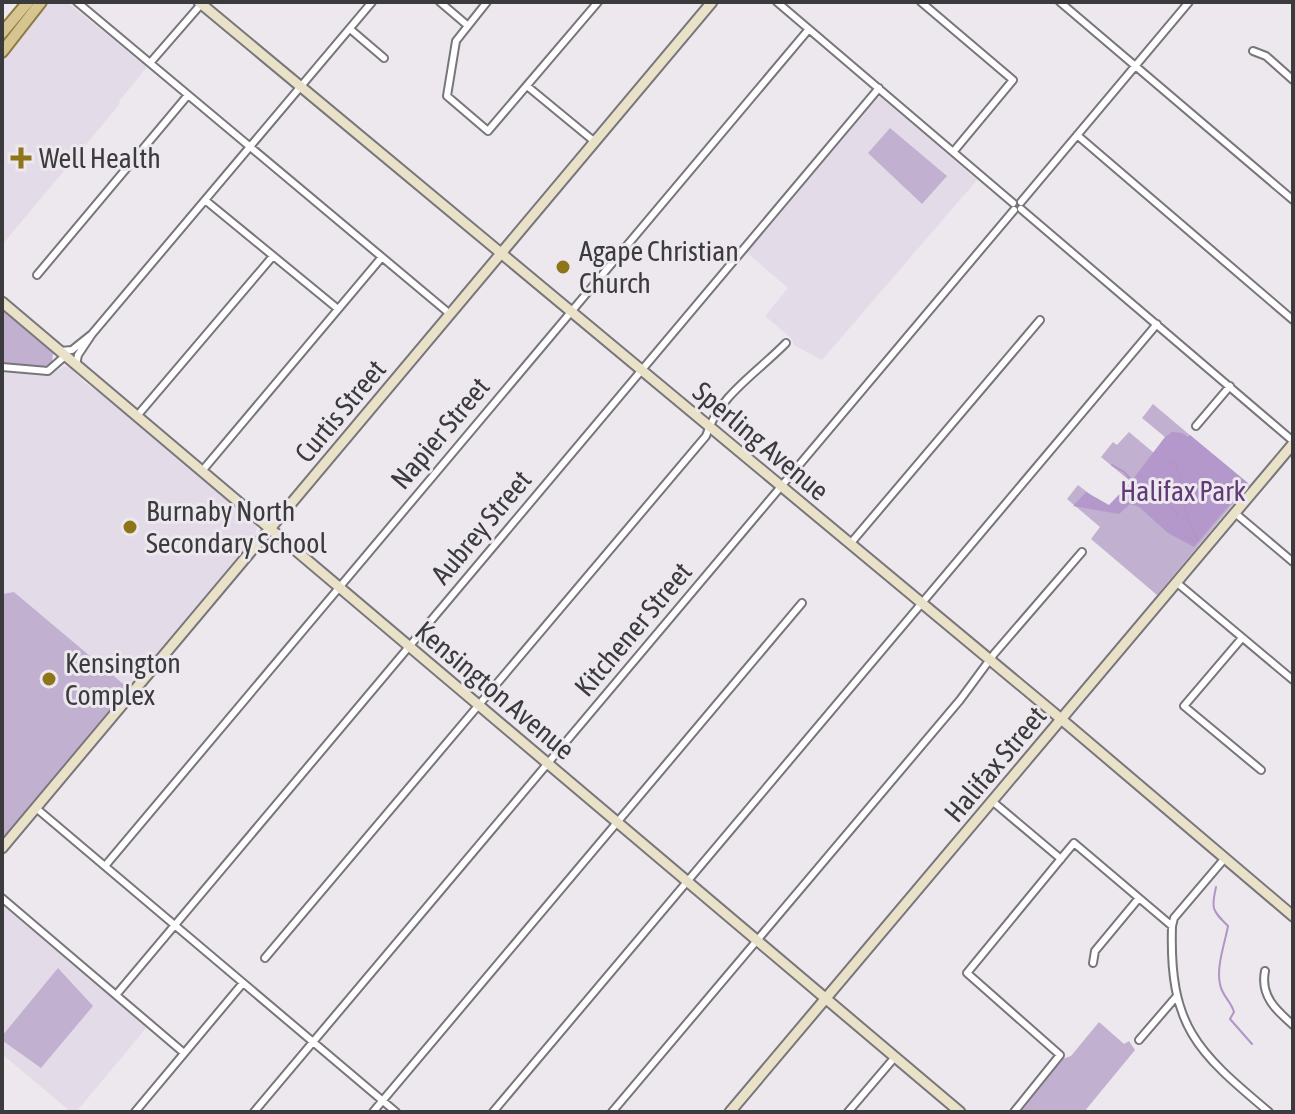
<svg xmlns="http://www.w3.org/2000/svg" width="1295" height="1114" viewBox="0 0 1295 1114" font-family="'Asap Condensed',sans-serif">
  <rect width="100%" height="100%" fill="#ece8ee"/>
  <path fill="#e3dce8" d="M48 2H67L147 67 120 100 119 105 2 245V59Z
    M881 97 977 180 822 360 794 345 791 338 765 316 788 288 745 251 875 98Z
    M64 366 71 368 85 383 110 399 257 526 255 536 128 688 14 592 2 594V371L49 375Z
    M2 905 147 1027 76 1112H71L2 1054Z"/>
  <path fill="#c2b0d0" d="M890 128 947 176 922 204 868 153Z
    M2 309 53 353 52 363 43 367 2 362Z
    M1153 404 1249 485 1157 595 1091 539 1100 527 1067 499 1078 485 1113 512 1136 486 1101 457 1113 442 1117 445 1129 432 1154 453 1171 442 1142 418Z
    M14 592 128 688 2 838V594Z
    M58 968 93 1006 41 1068 3 1041 2 1036Z
    M1099 1022 1124 1044 1129 1041 1135 1050 1084 1112H1018L1062 1059 1071 1056Z"/>
  <path fill="#b598cb" d="M1172 432 1182 433 1188 437 1190 435 1248 483 1194 547 1168 533 1139 507 1130 504 1119 514 1073 506 1086 492 1109 505 1130 483 1165 437Z"/>
  <g fill="none" stroke-linecap="round" stroke-linejoin="round">
    <path stroke="#b295c7" stroke-width="2" d="M1172 462 1176 464 1181 481
      M1112 465 1124 472 1138 487 1142 484 1147 486
      M1165 465 1170 462
      M1183 484 1182 496 1188 518
      M1150 488 1153 490
      M1155 492 1160 498
      M1163 500 1177 513V518
      M1181 518H1188L1198 541
      M1185 537 1192 540
      M1216 887C1211 909 1212 910 1228 926 1225 943 1216 967 1220 984 1222 996 1231 1001 1234 1012L1230 1019 1252 1044"/>
    <defs>
      <path id="street" d="M77 2 450 314
        M440 2 467 25
        M487 2 456 41 447 96 488 131 598 2
        M777 2 1013 203
        M921 2 1013 80 954 151
        M1060 2 1293 200
        M350 29 384 58
        M1253 51 1266 56 1293 80
        M150 63 203 2
        M527 86 595 142
        M1077 135 1293 320
        M205 200 338 309
        M1021 202 1189 2
        M1021 209 1293 441
        M37 275 188 95
        M60 351 72 350 92 334 372 2
        M76 365 78 355 92 334
        M2 367 48 371 65 356
        M137 416 273 256
        M1196 426 1230 386
        M202 471 382 257
        M1235 513 1293 562
        M850 544 1040 320
        M1176 582 1293 680
        M1242 638 1184 706 1261 770
        M992 801 1061 859
        M36 808 396 1112
        M1225 858 1174 918 1172 926C1169 1026 1196 1051 1269 1112
        M105 866 809 29
        M2 898 184 1053
        M265 958 706 436C718 396 758 372 786 343
        M1093 963 1095 951 1139 898
        M1265 971C1260 996 1276 1010 1293 1025
        M116 995 879 88
        M1139 1040 1176 997
        M135 1112 243 983
        M254 1112 1014 210
        M373 1112 802 603
        M493 1112 1157 324
        M612 1112 960 700 994 654 1082 552
        M848 1112 895 1057
        M1014 1112 1060 1055 967 973 1064 855 1074 843 1172 926"/>
      <path id="secondary" d="M199 2 1054 713 1293 916
        M2 302 960 1112
        M2 848 712 2
        M730 1112 1293 444"/>
      <path id="primary" d="M2 33 28 2
        M2 52 41 2"/>
    </defs>
    <use href="#street" stroke="#78757b" stroke-width="10"/>
    <use href="#secondary" stroke="#78757b" stroke-width="13"/>
    <use href="#primary" stroke="#8e7c42" stroke-width="14"/>
    <use href="#street" stroke="#fff" stroke-width="6"/>
    <use href="#secondary" stroke="#eae2c8" stroke-width="9"/>
    <use href="#primary" stroke="#d6c590" stroke-width="10"/>
  </g>
  <g fill="#8e751a" stroke="#ece8ee" stroke-width="3">
    <path d="M17 146h8v8h8v8h-8v8h-8v-8h-8v-8h8z"/>
    <circle cx="563" cy="267" r="8"/>
    <circle cx="130" cy="527" r="8"/>
    <circle cx="49" cy="679" r="8"/>
  </g>
  <g text-anchor="middle" stroke-width="6" stroke-linejoin="round" paint-order="stroke">
    <g font-size="28" fill="#3b3a3c" stroke="#ece8ee" text-anchor="start">
      <text x="39" y="168">Well Health</text>
      <text x="579" y="261">Agape Christian<tspan x="579" dy="32">Church</tspan></text>
      <text x="146" y="521">Burnaby North<tspan x="146" dy="32">Secondary School</tspan></text>
      <text x="65" y="673">Kensington<tspan x="65" dy="32">Complex</tspan></text>
    </g>
    <g font-size="28" fill="#3b3a3c" stroke="#ece8ee">
      <text transform="translate(340 411) rotate(-50)" y="10">Curtis Street</text>
      <text transform="translate(440 433) rotate(-50)" y="10">Napier Street</text>
      <text transform="translate(761 441) rotate(40)" y="10">Sperling Avenue</text>
      <text transform="translate(481 527) rotate(-50)" y="10">Aubrey Street</text>
      <text transform="translate(633 629) rotate(-50)" y="10">Kitchener Street</text>
      <text transform="translate(495 690) rotate(40)" y="10">Kensington Avenue</text>
      <text transform="translate(995 764) rotate(-50)" y="10">Halifax Street</text>
    </g>
    <g font-size="28" fill="#603a79" stroke="#ece8ee">
      <text x="1183" y="501">Halifax Park</text>
    </g>
  </g>
  <rect width="1295" height="1114" fill="none" stroke="#3b3a3c" stroke-width="8"/>
</svg>
